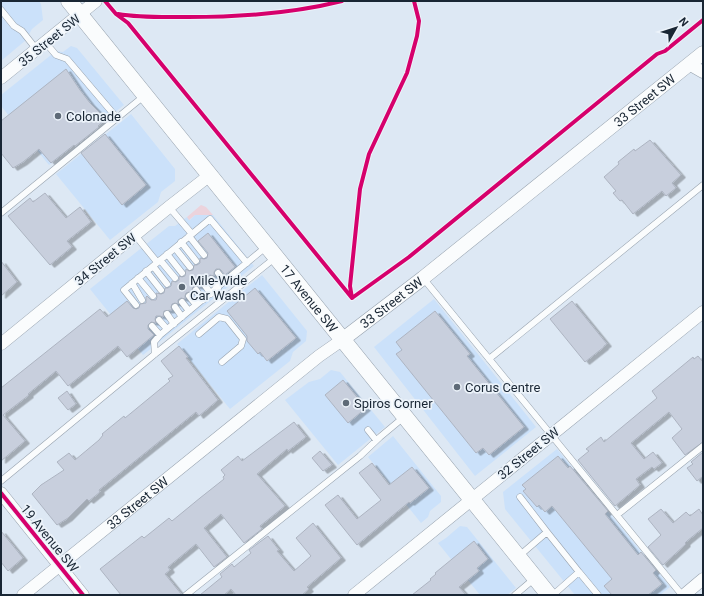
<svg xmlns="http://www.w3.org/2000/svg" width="704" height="596" viewBox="0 0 704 596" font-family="Roboto,sans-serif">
  <defs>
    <filter id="shadow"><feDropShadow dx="4.5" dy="2.5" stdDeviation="0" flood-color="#0004"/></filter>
  </defs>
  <rect width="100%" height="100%" fill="#dde8f4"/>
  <path fill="#cbe1fa" d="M1 1H39L41 4 43 20 32 29 26 40 1 61Z
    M71 46 77 48 124 105 49 165 1 106V95L56 51 63 52Z
    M131 114 175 169V181L161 192 158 202 110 240 56 174Z
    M195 215H213L254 266 143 355 90 289 169 226H175L187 217 190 220Z
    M262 275 307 331 306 341 293 352 290 361 230 409 177 344Z
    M434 299 536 427 475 476 374 347Z
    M331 370 340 372 385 427 338 465 285 400 309 382 320 379Z
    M393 436 441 496V502L430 511 428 517 421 523 368 457Z
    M557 449 670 587 660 595H575L505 509 503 492Z
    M460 526 467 527 516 588 507 595H480L438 543 446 538Z"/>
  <path fill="#ecd3dc" d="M201 205 206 207 213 215H195L189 220 187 217Z"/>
  <path fill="#c8cfdd" stroke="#adb4c1" filter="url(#shadow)" d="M66 69 80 90 90 103 106 119 98 126 99 127 75 146 74 145 51 163 39 149 23 162 13 168 1 153V121Z
    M105 134 146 185 122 205 81 153Z
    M650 140 681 175 672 183 676 188 666 196 662 191 633 214 622 200 620 201 613 193 616 191 604 177 619 164 618 162 634 149 635 151Z
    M45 193 66 218 80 207 91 222 67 241 72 247 50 265 8 216 30 198 33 202Z
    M208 233 235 267 225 275 220 269H216L214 272V276L210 275 207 277V281L204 280 201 281 200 287 196 286 193 287 192 290 193 293 189 292 186 293 185 296V299L181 298 178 300V304L175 303 172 304 171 307 172 310 164 311 163 317 160 316H156L155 319 156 323 151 322 148 325V329L154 335 127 357 118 346 68 386 56 371 28 394 29 395 3 415 25 441 1 461V388L100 309 107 317 127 301 133 308 136 309 139 308 140 304 146 303V297L147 296 151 300H156L157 297 156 293 161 294 164 293 165 288H168L171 286 172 281 176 282 179 280V276L182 277 185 276 186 269 189 271 193 270 194 265H197L200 263V258L204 259 207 258 208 253 198 241Z
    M1 261 17 282 1 296Z
    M255 288 296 338 267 361 260 352 258 354 247 341V336L227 311Z
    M572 301 607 344 604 346V347L585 362 550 319Z
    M435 311 470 354 467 356 524 427 489 455 483 448 476 453 396 354 402 350 396 342Z
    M179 346 188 357 186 358 218 400 199 416 196 412 99 490 100 492 89 501 87 499 68 518 57 525 32 494 41 485 64 470 57 462 69 453 75 460 99 440 103 435 102 434 124 416 125 418 170 381 168 379 173 376 161 361Z
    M698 356 703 362V442L685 455 672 438 682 429 669 412 631 443 644 459 653 452 662 463 654 469 652 467 636 479 640 485 615 506 578 460 589 451 586 449 601 437 604 442 657 398 652 391 693 357 694 359Z
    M343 380 366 408 348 423 325 395Z
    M67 391 76 404 68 410 58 398Z
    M294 422 306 437 288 451 287 449 257 474 285 506 260 526 262 529 244 543 221 514 204 528 227 557 214 567 196 544 168 567 170 570 165 574 182 595H121L100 569 142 536 144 538 169 518 172 521 200 498 224 479 223 477 225 475 221 470 238 456 242 461Z
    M320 451 332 465 323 471 312 458Z
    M703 452V478L702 477 697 481 687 468 693 464 691 462Z
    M558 456 568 468 570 466 608 511 605 514 638 555 641 552 656 570 653 573 662 584 648 595H612L604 586 612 579 552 506 545 512 539 505 537 507 523 491 526 489 522 485Z
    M372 463 389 485 412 467 429 488 410 503 409 502 357 545 325 505 338 495 357 519 381 500 359 473Z
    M661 509 673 523 686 512 690 516 699 509 703 515V528L687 541 685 543 686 544 663 565 648 547 661 535 648 519Z
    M313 523 341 558 307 587 309 589 302 595H236L231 589 224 595H200L222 577 220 574 232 564 234 567 251 553 249 550 268 536 279 550 277 551 294 571 311 556 296 538Z
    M1 531 23 558 8 571 1 562Z
    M474 541 488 559 477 568 479 571 459 587 466 595H412L431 580 430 579 436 574 435 573Z"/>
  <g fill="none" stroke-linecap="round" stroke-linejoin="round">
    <defs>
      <path id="service" d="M1 10 14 26 22 31 37 50
        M45 42 56 55 67 59 117 118
        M1 213 144 96
        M192 234 210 219 247 263
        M135 235 157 262
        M189 236 204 255
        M181 242 196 261
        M175 248 190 267
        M167 254 182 273
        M160 260 175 278
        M153 266 167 284
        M146 271 161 290
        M218 273 225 282
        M138 278 153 296
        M423 278 682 595
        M211 279 218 288
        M132 283 142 300
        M204 284 211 294
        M196 290 203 300
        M189 296 196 305
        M182 302 189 311
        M136 305 124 290 192 234 169 207
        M175 307 182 317
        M167 314 174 324
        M159 320 167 329
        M152 326 160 335
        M199 334 219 317 227 319 243 339 241 346 222 362
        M155 354 154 342 160 335 267 246
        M489 359 703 185
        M368 430 376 440
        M1 481 155 354 276 257
        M617 515 703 446
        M547 532 579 572 553 595
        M519 556 547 532 520 497
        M579 572 598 595
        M186 595 360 456 380 437 404 417
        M515 595 535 578"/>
      <g id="minor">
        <path d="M689 64 703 72"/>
        <path d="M1 78 96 1"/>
        <path d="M1 344 169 207 210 175"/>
        <path d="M1 493 83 595"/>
        <path id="s1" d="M23 595 319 356 342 340"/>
        <path d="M354 595 703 312"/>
        <path d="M684 595 703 579"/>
      </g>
      <g id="tertiary">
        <path id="s2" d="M342 340 423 278 703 53"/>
      </g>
      <g id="secondary">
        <path id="s3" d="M69 1 549 595"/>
      </g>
    </defs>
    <use href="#service" stroke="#97a2ae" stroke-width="7"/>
    <use href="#minor" stroke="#97a2ae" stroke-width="13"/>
    <use href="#tertiary" stroke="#97a2ae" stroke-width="15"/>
    <use href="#secondary" stroke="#97a2ae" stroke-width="17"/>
    <use href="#service" stroke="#fafcfd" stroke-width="6"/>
    <use href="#minor" stroke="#fafcfd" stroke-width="12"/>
    <use href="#tertiary" stroke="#fafcfd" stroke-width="14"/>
    <use href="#secondary" stroke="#fafcfd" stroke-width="16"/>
    <defs>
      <path id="cycleway" d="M105 1 116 14 128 23 352 298
        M118 14C141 18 164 17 188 17 240 17 291 14 342 1
        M352 298 409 257 657 54 665 51 703 20
        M352 298 350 286 360 189 369 154 407 73 417 36 419 21 414 1
        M1 493 83 595"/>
    </defs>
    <use href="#cycleway" stroke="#ecf3fa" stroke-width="6"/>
    <use href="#cycleway" stroke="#d6006c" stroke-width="4"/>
  </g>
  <g fill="#5e6a77" stroke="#ecf3fa" stroke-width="1.5">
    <circle cx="58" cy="116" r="4"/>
    <circle cx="182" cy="287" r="4"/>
    <circle cx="457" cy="387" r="4"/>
    <circle cx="346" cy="403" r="4"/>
  </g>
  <g text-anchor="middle" stroke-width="3.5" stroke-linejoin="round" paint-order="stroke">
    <g font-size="13" fill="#192634" stroke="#ecf3fa">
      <text transform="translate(49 40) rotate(-39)" y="5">35 Street SW</text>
      <text dy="5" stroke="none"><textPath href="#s2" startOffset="386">33 Street SW</textPath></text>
      <text transform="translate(105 259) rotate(-39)" y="5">34 Street SW</text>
      <text dy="5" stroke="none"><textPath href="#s3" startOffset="382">17 Avenue SW</textPath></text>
      <text dy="5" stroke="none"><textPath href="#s2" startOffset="62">33 Street SW</textPath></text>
      <text transform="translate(528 453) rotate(-39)" y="5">32 Street SW</text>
      <text dy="5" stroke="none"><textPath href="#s1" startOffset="147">33 Street SW</textPath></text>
      <text transform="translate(50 538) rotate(51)" y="5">19 Avenue SW</text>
    </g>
    <g font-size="13" fill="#192634" stroke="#ecf3fa" text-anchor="start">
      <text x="66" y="121">Colonade</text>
      <text x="190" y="285">Mile-Wide<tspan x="190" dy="15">Car Wash</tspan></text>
      <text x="465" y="392">Corus Centre</text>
      <text x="354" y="408">Spiros Corner</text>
    </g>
  </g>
  <rect width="704" height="596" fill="none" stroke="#192634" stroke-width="4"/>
  <g transform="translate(676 28) rotate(51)" stroke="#ecf3fa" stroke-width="3" paint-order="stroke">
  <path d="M0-3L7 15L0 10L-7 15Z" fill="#192634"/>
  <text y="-6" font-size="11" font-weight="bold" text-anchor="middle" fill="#192634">N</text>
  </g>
</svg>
